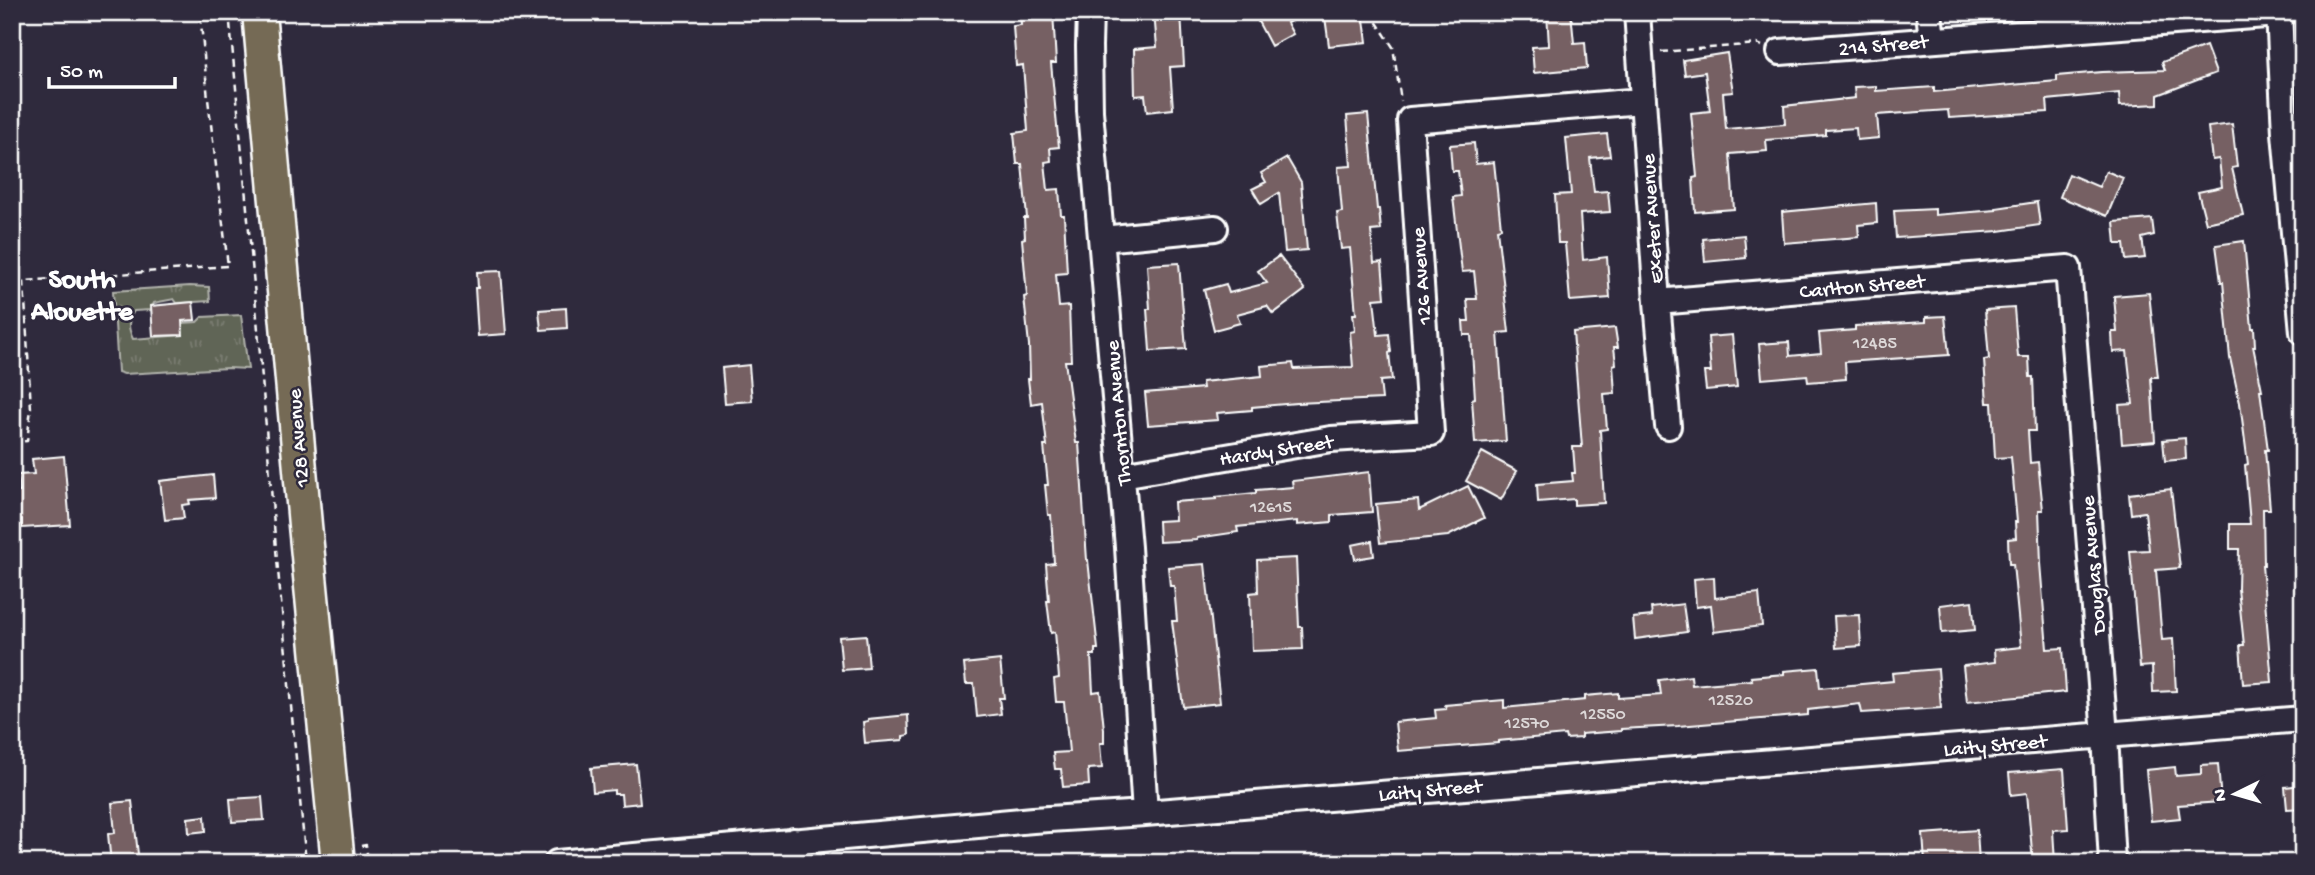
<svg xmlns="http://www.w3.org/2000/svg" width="2315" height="875" viewBox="0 0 2315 875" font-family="'Gochi Hand',sans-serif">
  <defs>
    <pattern id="grass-tufts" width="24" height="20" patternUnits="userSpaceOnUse" patternTransform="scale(1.75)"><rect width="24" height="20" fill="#616557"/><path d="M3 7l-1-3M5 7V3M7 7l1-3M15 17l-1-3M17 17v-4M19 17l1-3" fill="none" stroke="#797c70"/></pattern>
  </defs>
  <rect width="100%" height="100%" fill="#2f2a3d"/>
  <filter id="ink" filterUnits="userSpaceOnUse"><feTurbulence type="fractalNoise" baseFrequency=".0143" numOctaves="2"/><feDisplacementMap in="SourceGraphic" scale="14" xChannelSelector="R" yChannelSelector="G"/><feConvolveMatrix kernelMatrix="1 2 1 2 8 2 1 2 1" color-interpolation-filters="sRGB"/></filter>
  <g filter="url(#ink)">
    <path fill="url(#grass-tufts)" stroke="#b0b2ab" stroke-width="2" d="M190 286 209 287 210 301 177 303 174 299 154 303 151 310 134 311C127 321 128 328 133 339L182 335V323L197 322 202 317 241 315 248 369 228 368 124 374 118 372 113 291Z"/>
    <path fill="#766163" stroke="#fff" stroke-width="2" d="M1020 12H1053L1056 63H1051L1059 147 1050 148 1051 161 1045 162 1048 190 1059 189 1061 215H1064L1067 273 1056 274 1059 307 1069 306 1071 361H1065L1076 443H1079L1087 560H1088L1098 649H1095V655H1091L1093 692 1100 691 1104 729V743H1100L1102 768 1088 769 1089 785 1063 787 1061 769H1055L1053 753 1069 752 1064 702H1056L1054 679 1059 678 1055 632 1051 633 1047 601H1049L1046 564 1054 563 1051 515H1048L1045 485H1048L1044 446H1047L1042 402 1031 404 1028 379H1030L1029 345 1024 297 1027 296 1022 239 1025 238 1024 218H1027L1022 164H1017L1014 133 1028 131 1023 65 1016 66 1013 26 1021 25Z
      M1154 12H1181L1184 66 1170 67 1173 109 1147 112 1145 95 1135 96 1134 49 1157 47Z
      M1253 12H1307L1287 23 1293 34 1271 46Z
      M1340 12H1363L1367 42 1329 46 1325 17 1341 15Z
      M1547 12H1571L1574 43 1585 42 1587 68 1534 73 1532 47 1549 46Z
      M2206 46 2216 73 2158 95V104L2120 106 2119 93 2047 100 2048 112 1949 118 1948 110 1877 115 1879 138 1857 140 1856 128 1826 130V135L1766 140 1767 151 1730 154 1734 209 1695 212 1693 178 1697 177 1691 113 1710 111 1705 72 1685 75 1683 60 1727 53 1733 92 1723 93 1726 129 1785 124 1784 106 1855 98 1854 87 1876 86V91L1934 87V92L2057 81V76L2102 72 2165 70 2162 62Z
      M1368 114 1377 209H1379L1381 230 1371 231 1374 263 1382 262 1385 298 1374 299 1378 335 1389 334 1391 352 1389 353 1392 380 1380 381 1382 399 1297 403 1252 407V410L1217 413 1218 420 1148 425 1145 393 1203 388 1202 382 1262 376 1261 366 1293 363 1294 369 1353 367 1350 332 1355 331 1353 314H1356L1350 248 1341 249 1337 213 1342 212 1338 167 1351 166 1347 116Z
      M2232 124 2237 167 2232 168 2243 215 2206 223 2198 192 2222 187 2219 159 2212 160 2208 127Z
      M1607 134 1610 156 1590 158 1594 192 1608 191 1610 212 1580 214 1583 260 1607 257 1610 298 1570 301 1565 243H1558L1555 195 1571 194 1566 138Z
      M1474 143 1476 164 1494 162 1501 228 1497 229 1509 332 1498 333 1506 441 1475 443 1472 399 1475 398 1471 335H1464L1463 321H1469L1467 299H1477L1474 271 1462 272 1453 197 1461 196 1458 171H1452L1450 145Z
      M1287 158 1301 182 1307 250 1285 252 1279 193 1261 204 1252 189 1266 182 1261 173Z
      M2106 171 2123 178 2107 216 2060 197 2069 174 2099 187Z
      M2037 202 2040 225 1999 231 1896 238 1894 211 1935 209V215L1996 210V208Z
      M1876 203 1877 223 1858 225 1859 237 1784 243 1782 212Z
      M2152 219 2154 235 2142 238 2145 258 2126 260 2124 244H2116L2114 222Z
      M1744 235 1746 258 1705 262 1703 239Z
      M2244 241 2252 328H2254L2255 346H2253L2262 390H2260L2268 450H2265L2270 509H2263L2264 565H2262L2272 682 2243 684 2240 645H2244L2238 589 2239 549H2230V524H2250L2245 465 2248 464 2240 403 2230 358 2223 282H2221L2216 245Z
      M1279 256 1305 290 1273 314 1267 306 1237 314 1240 323 1214 330 1204 290 1226 284 1229 293 1267 283 1258 271Z
      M1179 263 1186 349 1150 351 1147 309H1150L1147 265Z
      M501 271 506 334 478 336 475 288H478L477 272Z
      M2149 293 2158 377H2151L2155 441 2122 444 2119 405 2133 404 2127 351 2113 352 2112 332H2117L2114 296Z
      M193 302 195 320 182 321 183 335 153 336 151 306Z
      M566 308 567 328 541 330 539 310Z
      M2014 308 2018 357H2029L2030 377H2033L2035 431H2028L2030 463 2038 462 2043 510H2039L2041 563H2040L2047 649 2063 648 2066 692 1967 702 1963 666 1995 662 1994 650 2021 647 2013 564H2009L2008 539 2016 538 2015 522H2017L2011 457 1995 458 1992 403H1987L1984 360 1989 359 1985 310Z
      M1945 316 1949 355 1845 362 1846 379 1808 382 1807 375 1762 379 1759 344 1789 342 1790 356 1821 353 1819 333 1855 330V326L1926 322V317Z
      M1615 328 1618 347H1614L1616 364 1613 365 1615 393 1604 394 1607 429 1600 430 1604 503 1574 505V499L1538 502 1537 484 1573 481 1572 473H1575L1573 447H1582L1573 332Z
      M1732 335 1737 387 1706 390 1704 372H1711L1708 337Z
      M749 365 752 401 725 403 722 368Z
      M2185 438 2186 459 2165 461 2163 440Z
      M1482 452 1517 471 1501 500 1466 481Z
      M64 456 70 525 22 528V519L12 520V493L20 492 18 475 34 474 32 459Z
      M1369 472 1372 512 1332 515V522L1297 525V521L1237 527 1238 532 1197 538V540L1159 542 1158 521 1175 520 1174 502 1216 499V497L1256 493V490L1293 487 1292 481Z
      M213 475 215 498 189 500 190 504 182 505 184 518 165 520 160 481Z
      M1468 486 1484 518 1448 536 1380 543 1376 504 1418 500 1419 510Z
      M2171 489 2180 568 2156 570 2162 640 2173 639 2176 691 2153 692 2152 666 2140 667 2130 551 2149 550 2145 512 2131 514 2129 494Z
      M1372 541 1374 556 1355 559 1352 545Z
      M1296 558 1299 627H1302L1303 649 1252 651 1250 593 1258 592 1257 560Z
      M1205 564 1220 703 1183 707 1172 621H1177L1174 586H1170L1168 567Z
      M1714 577 1715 598 1759 593 1762 626 1714 632 1711 605 1696 607 1694 579Z
      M1972 601 1975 630 1942 633 1940 605Z
      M1683 604 1687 632 1635 639 1633 618 1652 616 1651 608Z
      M1859 615 1861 646 1836 648 1834 616Z
      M866 635 869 668 842 670 839 637Z
      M1000 660 1004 698H999L1001 714 977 717 974 684H966L964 664Z
      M1818 668 1820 688 1893 681 1892 673 1938 669 1941 708 1862 713 1860 704 1808 710V715L1678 726 1621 729V731L1581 734V738L1566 739 1565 735 1498 741V743L1398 751 1395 722 1436 718 1435 710 1446 709 1445 705 1504 700V708L1585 700V696L1618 693V698L1661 695 1659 680 1691 676 1692 685 1752 680 1751 677 1784 674V671Z
      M908 715 909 735 903 736V740L865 743 863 722 868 721V719Z
      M636 764 640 803 622 805 621 794H614V790L593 792 591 768Z
      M2218 764 2221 802 2178 805 2180 818 2151 821 2146 770 2175 767 2176 776 2201 774V765Z
      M2064 769 2068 829 2053 830 2055 863H2033L2027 793 2011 795 2009 773Z
      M2303 785V808L2287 809 2285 787Z
      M262 797 264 820 232 822 230 799Z
      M132 801 139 863H111L108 834 115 833 112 803Z
      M205 816 206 831 189 833 188 818Z
      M1977 830 1979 863H1925L1923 834Z"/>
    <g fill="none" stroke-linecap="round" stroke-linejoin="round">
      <defs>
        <path id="minor" d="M1090 12 1089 46 1090 111 1128 547 1145 813
          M1637 12 1657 302 1668 426
          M1929 12 1932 40
          M2279 12 2285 133 2303 332
          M1780 52 2279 14
          M1102 239 1215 228
          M1657 302 2068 268 2105 735 2112 863
          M1122 475 1331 439 1431 433 1410 120 1642 101
          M794 841 796 863
          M557 863 1033 820 1145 813 2303 719"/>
        <path id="major" d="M259 12 305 525 338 863"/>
      </defs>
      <use href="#minor" stroke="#fff" stroke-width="30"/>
      <use href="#major" stroke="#fff" stroke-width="37"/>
      <path stroke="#fff" stroke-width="2.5" stroke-dasharray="7 5" stroke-linecap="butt" d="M229 12 257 318 276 549 306 863
        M1370 12 1393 47 1401 101
        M1661 52 1757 44 1762 46
        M12 442 27 441 31 409 24 281 228 266 208 99 200 12
        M361 846 366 845 368 863"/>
      <use href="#minor" stroke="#2f2a3d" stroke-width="24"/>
      <use href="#major" stroke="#746b55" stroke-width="32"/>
    </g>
  </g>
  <g text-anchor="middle" stroke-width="5" stroke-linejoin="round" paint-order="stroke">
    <g font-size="18" fill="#ddd8d8">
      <text x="1875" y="348">12485</text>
      <text x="1271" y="512">12615</text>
      <text x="1731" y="705">12520</text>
      <text x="1603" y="719">12550</text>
      <text x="1527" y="728">12570</text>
    </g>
    <g font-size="21" fill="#fff" stroke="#2f2a3d">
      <text transform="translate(1883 44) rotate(-5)" y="7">214 Street</text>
      <text transform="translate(1651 219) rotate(-94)" y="7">Exeter Avenue</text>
      <text transform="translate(1420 276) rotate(-94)" y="7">126 Avenue</text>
      <text transform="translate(1862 285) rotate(-5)" y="7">Carlton Street</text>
      <text transform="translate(1117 413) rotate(-95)" y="7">Thornton Avenue</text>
      <text transform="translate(297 438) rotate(-95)" y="7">128 Avenue</text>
      <text transform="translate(1276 449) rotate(-9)" y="7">Hardy Street</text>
      <text transform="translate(2092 565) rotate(-95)" y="7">Douglas Avenue</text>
      <text transform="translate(1995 744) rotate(-5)" y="7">Laity Street</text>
      <text transform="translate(1430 789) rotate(-5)" y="7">Laity Street</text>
    </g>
    <g font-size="28" font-weight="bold" fill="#fff" stroke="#2f2a3d">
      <text x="82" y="287">South<tspan x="82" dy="32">Alouette</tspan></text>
    </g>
  </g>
  <rect width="2315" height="875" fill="none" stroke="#2f2a3d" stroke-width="42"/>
  <rect x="21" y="21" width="2273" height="833" fill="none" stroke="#fff" stroke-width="2.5" filter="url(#ink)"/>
  <g transform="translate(2235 794) rotate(265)" stroke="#2f2a3d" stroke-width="5" paint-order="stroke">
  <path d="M0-5L12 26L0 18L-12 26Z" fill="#ffffff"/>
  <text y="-10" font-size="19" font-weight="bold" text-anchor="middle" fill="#ffffff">N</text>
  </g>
  <path d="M49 77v10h126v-10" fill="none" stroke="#ffffff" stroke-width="3.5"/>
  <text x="60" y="77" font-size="21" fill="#ffffff" stroke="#2f2a3d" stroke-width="5" paint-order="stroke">50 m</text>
</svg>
